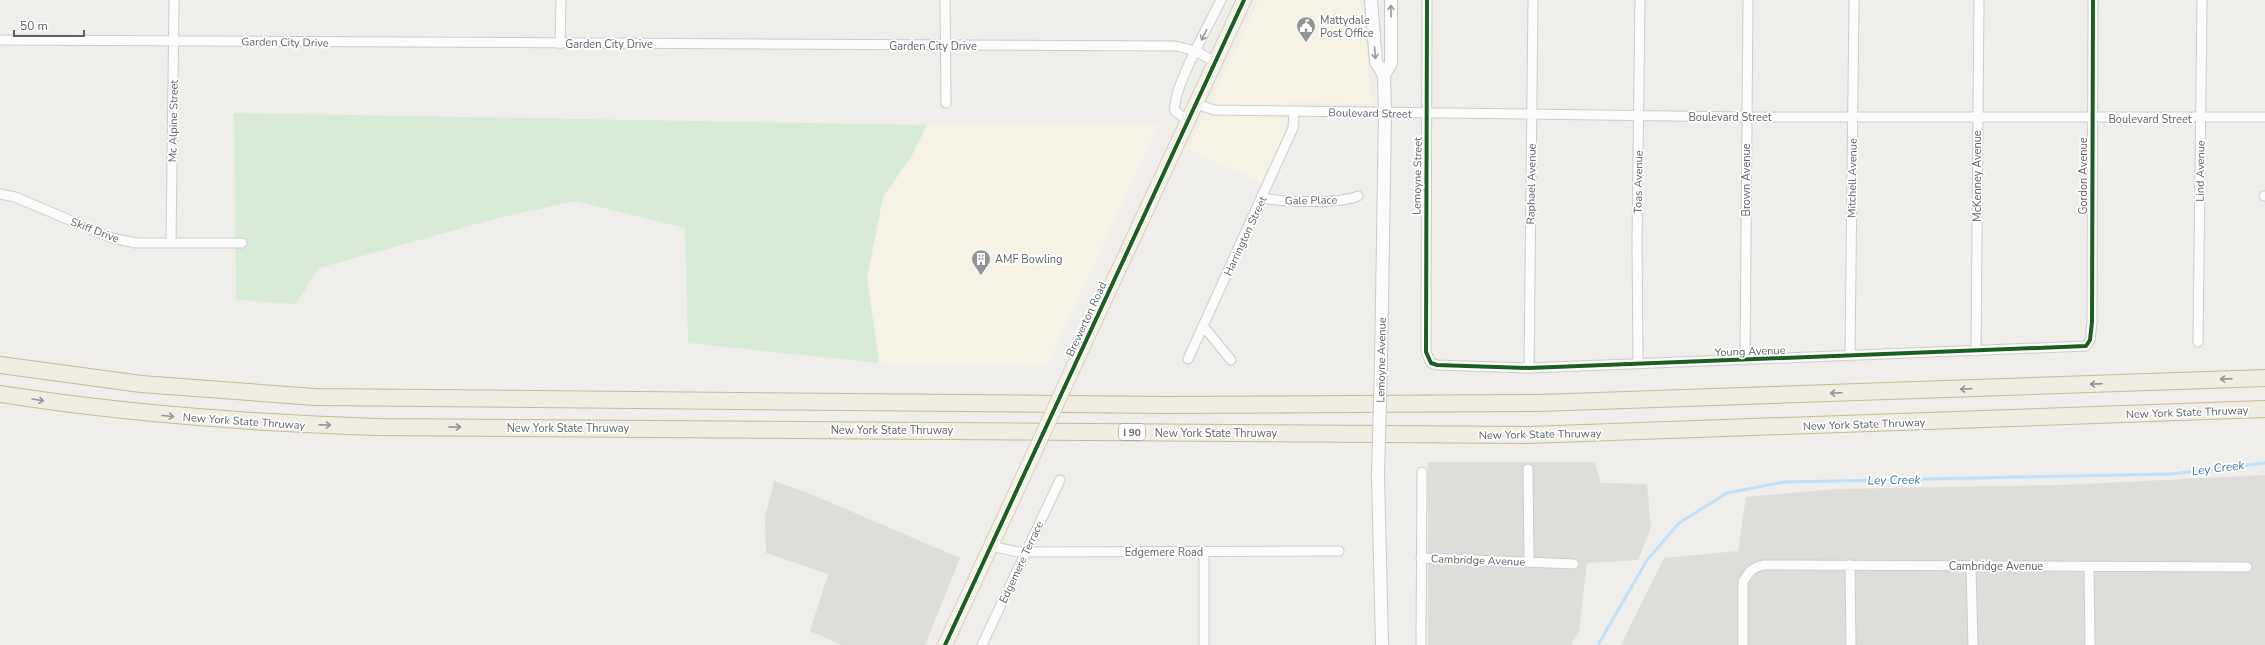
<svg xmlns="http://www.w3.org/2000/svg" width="2265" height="645" viewBox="0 0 2265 645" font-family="'Nunito Sans',sans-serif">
  <rect width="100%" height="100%" fill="#efeeea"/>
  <path fill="#f7f3e4" d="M1259 0H1361L1372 104 1289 102 1284 136 1261 182 1188 149Z
    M927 125H1158L1047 366 879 363 867 278 883 197 911 157Z"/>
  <path fill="#dfddda" d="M1428 462H1595L1601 483 1647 484 1651 528 1638 560 1587 563 1579 632 1571 645H1428Z
    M2265 475V645H1621L1664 558 1738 551 1746 497 1835 489 2061 485Z
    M774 481 808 493 960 558 925 645H842L810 631 828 574 766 553 765 517Z"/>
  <path fill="#d8ebd6" d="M234 113 927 125 911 157 883 197 867 278 879 363 688 343 685 228 575 201 498 218 319 268 296 304 236 300Z"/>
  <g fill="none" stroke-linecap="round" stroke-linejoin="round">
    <path stroke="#bfe0f9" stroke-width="3" d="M1598 645 1647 560 1679 523 1727 493 1784 482 2171 474 2265 463"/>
    <defs>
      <path id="street" d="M945 0 946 103
        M1427 0 1426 352 1431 363 1437 365 1529 368 2086 346 2090 340 2092 322 2093 0
        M0 40 1176 46 1196 51 1215 62
        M560 44 561 0
        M1196 104 1214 110 1747 117H2265
        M1188 121 1175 111C1171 91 1211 21 1221 0
        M0 194 15 197 112 238 136 243H242
        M2264 196H2265
        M1263 198C1282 202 1341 204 1358 196
        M171 243 174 0
        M1204 327 1231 360
        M2198 342 2202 0
        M1976 351 1979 0
        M1850 356 1854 0
        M1188 359 1293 128 1294 111
        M1745 360 1748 0
        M1638 364 1637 242 1640 0
        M1529 368 1533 0
        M1528 469 1529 562
        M991 546 1018 552 1339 551
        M1421 558 1574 564
        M1850 565 1851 645
        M1971 566 1973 645
        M2089 567 2090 645
        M982 645 1060 480
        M1204 645V552
        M1421 645 1422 472
        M1743 645V582C1748 572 1753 567 1764 565L2247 567"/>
      <path id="secondary" d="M1371 0 1376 62 1384 75 1385 113 1381 364
        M1384 75 1391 63V0
        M1378 475 1382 645"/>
      <path id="primary" d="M1073 368 1244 0
        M945 645 1029 464"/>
      <path id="highway" d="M0 365 141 384 315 397 1166 405 1539 403 2265 378
        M0 394C126 414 252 423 379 427L1528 435 2265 409"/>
    </defs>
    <use href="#street" stroke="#cbcccc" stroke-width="11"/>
    <use href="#secondary" stroke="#cacacb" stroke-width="14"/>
    <use href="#primary" stroke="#d7ceb8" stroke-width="16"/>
    <use href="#highway" stroke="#c8b996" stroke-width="18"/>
    <use href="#street" stroke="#fdfcfc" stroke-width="9"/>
    <use href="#secondary" stroke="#fdfcfc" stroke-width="12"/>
    <use href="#primary" stroke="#f4f2e9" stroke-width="14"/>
    <use href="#highway" stroke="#f0ede3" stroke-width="16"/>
    <defs>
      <path id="secondary-bridge" d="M1378 475 1381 364"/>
      <path id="primary-bridge" d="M1029 464 1073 368"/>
    </defs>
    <use href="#secondary-bridge" stroke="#cacacb" stroke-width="14" stroke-linecap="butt"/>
    <use href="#primary-bridge" stroke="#d7ceb8" stroke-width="16" stroke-linecap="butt"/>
    <use href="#secondary-bridge" stroke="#fdfcfc" stroke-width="12"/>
    <use href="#primary-bridge" stroke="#f4f2e9" stroke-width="14"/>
    <defs>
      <path id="cycleway" d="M1427 0 1426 352 1431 363 1437 365 1529 368 2086 346 2090 340 2092 322 2093 0
        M945 645 1244 0"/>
    </defs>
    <use href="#cycleway" stroke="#fff" stroke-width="6"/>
    <use href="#cycleway" stroke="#1b5e20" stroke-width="4"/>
  </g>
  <defs><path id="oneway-shaft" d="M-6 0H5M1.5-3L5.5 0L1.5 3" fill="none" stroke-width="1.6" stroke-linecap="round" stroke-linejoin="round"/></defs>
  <g stroke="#96999c">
    <use href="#oneway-shaft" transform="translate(1391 11) rotate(-91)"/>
    <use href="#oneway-shaft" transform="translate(1204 35) rotate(116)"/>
    <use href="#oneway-shaft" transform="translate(1375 53) rotate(86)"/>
  </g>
  <g stroke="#929393">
    <use href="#oneway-shaft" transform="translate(2226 379) rotate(178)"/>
    <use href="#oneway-shaft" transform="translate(2096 384) rotate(178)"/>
    <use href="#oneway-shaft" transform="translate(1966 389) rotate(178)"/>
    <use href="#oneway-shaft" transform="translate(1836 393) rotate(178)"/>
    <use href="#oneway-shaft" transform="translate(38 400) rotate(9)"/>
    <use href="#oneway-shaft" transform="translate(168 416) rotate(5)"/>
    <use href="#oneway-shaft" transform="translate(325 425) rotate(2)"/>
    <use href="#oneway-shaft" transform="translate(455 427)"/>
  </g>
  <defs>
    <symbol id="civic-pin" viewBox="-11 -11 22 30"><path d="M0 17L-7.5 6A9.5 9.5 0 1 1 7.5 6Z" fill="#919496" stroke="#fff"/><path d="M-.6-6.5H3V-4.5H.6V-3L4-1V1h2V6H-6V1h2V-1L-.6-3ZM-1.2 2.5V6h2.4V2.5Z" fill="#fff"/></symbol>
    <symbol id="building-pin" viewBox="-11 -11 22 30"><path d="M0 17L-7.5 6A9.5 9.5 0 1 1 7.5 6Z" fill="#919496" stroke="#fff"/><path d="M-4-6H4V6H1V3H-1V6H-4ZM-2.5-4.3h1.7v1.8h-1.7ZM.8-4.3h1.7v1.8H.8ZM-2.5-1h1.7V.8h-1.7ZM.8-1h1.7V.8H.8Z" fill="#fff"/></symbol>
  </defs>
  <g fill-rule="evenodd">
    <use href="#civic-pin" x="1295" y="15" width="22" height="30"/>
    <use href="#building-pin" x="970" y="248" width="22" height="30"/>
  </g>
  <g text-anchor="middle" stroke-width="3.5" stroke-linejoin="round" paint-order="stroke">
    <rect fill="#fff" stroke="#8f9295" stroke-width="1" x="1119" y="424" width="26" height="16" rx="3"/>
    <g font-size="10" font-weight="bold" fill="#5f6368">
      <text x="1132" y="436">I 90</text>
    </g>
    <g font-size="11" fill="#5f6368" stroke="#fff" text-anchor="start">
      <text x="1320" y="24">Mattydale<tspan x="1320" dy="13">Post Office</tspan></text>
      <text x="995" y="263">AMF Bowling</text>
    </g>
    <g font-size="11" fill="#5f6368" stroke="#fff">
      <text transform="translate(285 42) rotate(1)" y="4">Garden City Drive</text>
      <text x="609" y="48">Garden City Drive</text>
      <text x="933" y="50">Garden City Drive</text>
      <text transform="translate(1370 113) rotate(1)" y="4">Boulevard Street</text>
      <text x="1730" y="121">Boulevard Street</text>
      <text x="2150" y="123">Boulevard Street</text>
      <text transform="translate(173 121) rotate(-89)" y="4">Mc Alpine Street</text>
      <text transform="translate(2200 171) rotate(-89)" y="4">Lind Avenue</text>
      <text transform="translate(1417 176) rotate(-89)" y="4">Lemoyne Street</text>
      <text transform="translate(1977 176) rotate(-90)" y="4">McKenney Avenue</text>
      <text transform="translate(2083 176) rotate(-90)" y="4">Gordon Avenue</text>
      <text transform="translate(1852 178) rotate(-89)" y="4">Mitchell Avenue</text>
      <text transform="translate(1746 180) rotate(-90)" y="4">Brown Avenue</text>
      <text transform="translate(1638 182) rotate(-89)" y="4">Toas Avenue</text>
      <text transform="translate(1531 184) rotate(-89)" y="4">Raphael Avenue</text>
      <text transform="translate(1311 200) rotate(-1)" y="4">Gale Place</text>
      <text transform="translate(95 230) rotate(21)" y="4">Skiff Drive</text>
      <text transform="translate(1245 236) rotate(-65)" y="4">Harrington Street</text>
      <text transform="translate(1086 319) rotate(-65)" y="4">Brewerton Road</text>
      <text transform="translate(1750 351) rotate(-2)" y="4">Young Avenue</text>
      <text transform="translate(1381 360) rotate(-89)" y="4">Lemoyne Avenue</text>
      <text transform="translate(2187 412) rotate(-2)" y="4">New York State Thruway</text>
      <text transform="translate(244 421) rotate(4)" y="4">New York State Thruway</text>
      <text transform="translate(1864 424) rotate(-2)" y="4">New York State Thruway</text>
      <text x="568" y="432">New York State Thruway</text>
      <text x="892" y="434">New York State Thruway</text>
      <text x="1216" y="437">New York State Thruway</text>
      <text transform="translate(1540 434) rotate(-1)" y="4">New York State Thruway</text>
      <text x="1164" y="556">Edgemere Road</text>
      <text transform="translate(1478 560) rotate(2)" y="4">Cambridge Avenue</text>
      <text transform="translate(1021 562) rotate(-65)" y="4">Edgemere Terrace</text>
      <text x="1996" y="570">Cambridge Avenue</text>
    </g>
    <g font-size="12" font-style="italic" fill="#4174aa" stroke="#fff">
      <text transform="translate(2218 468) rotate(-7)" y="4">Ley Creek</text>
      <text transform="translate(1894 480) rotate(-1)" y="4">Ley Creek</text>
    </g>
  </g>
  <path d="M14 30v6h70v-6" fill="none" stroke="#5f6368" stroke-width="2"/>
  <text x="20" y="30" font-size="12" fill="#5f6368" stroke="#ffffff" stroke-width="3" paint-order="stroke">50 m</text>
</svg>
